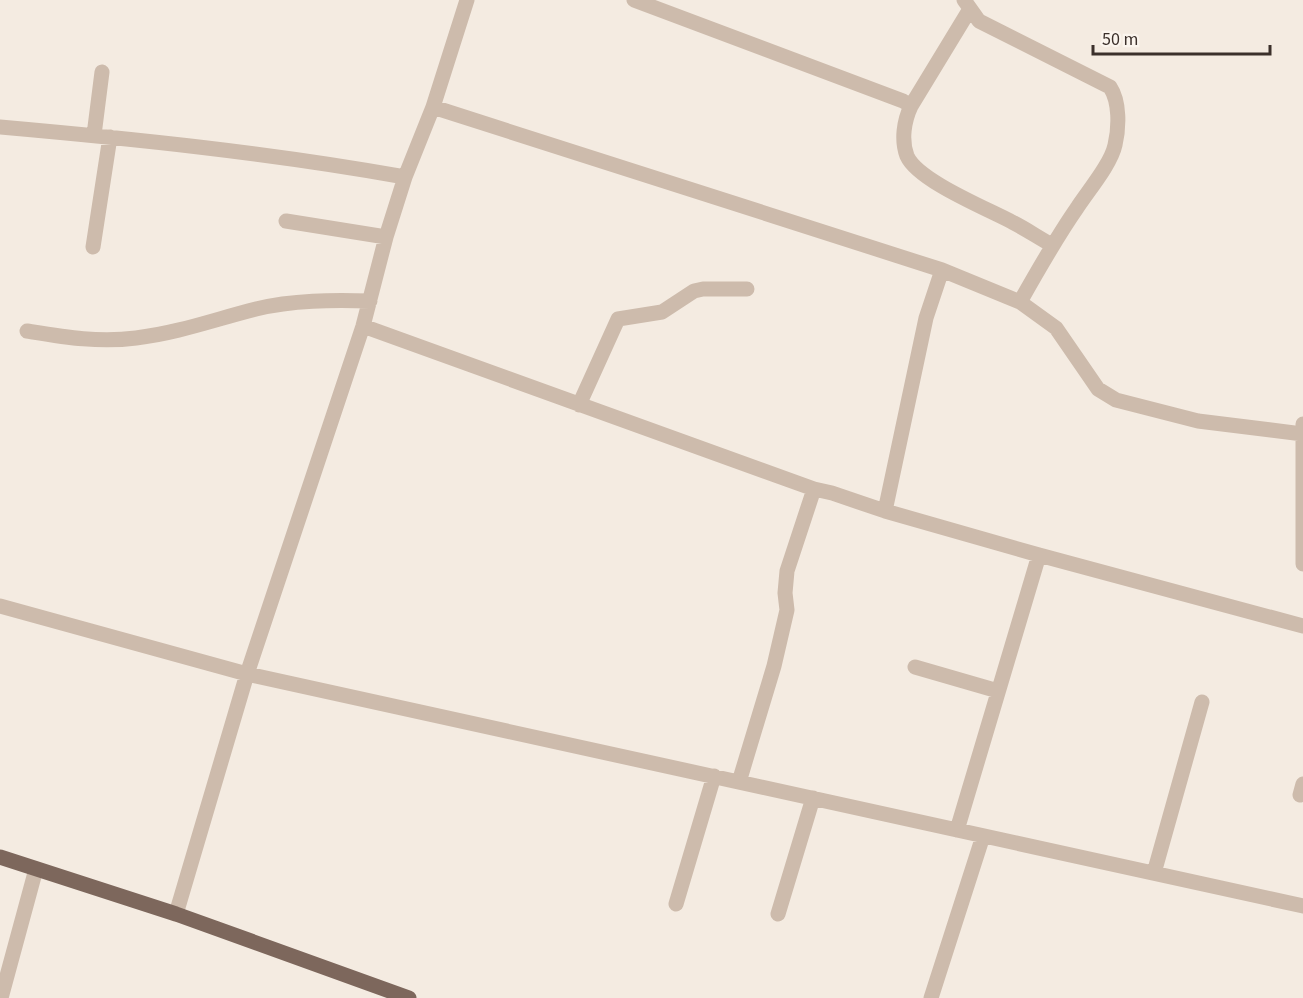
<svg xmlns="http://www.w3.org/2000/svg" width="1303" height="998" viewBox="0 0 1303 998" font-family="'Source Sans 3',sans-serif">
  <rect width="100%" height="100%" fill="#f4ebe1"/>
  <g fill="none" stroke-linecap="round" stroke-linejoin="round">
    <path stroke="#cdbbac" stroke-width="15" d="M634 0 903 101 911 106C904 121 901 140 907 156 918 181 988 209 1012 222 1026 229 1039 238 1052 245
      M964 0 979 21 1110 87C1120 102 1119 128 1115 145 1111 164 1088 191 1077 208 1056 238 1038 270 1020 302L1056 328 1098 389 1116 400 1198 421 1303 434
      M911 106 970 9
      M433 107 942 270 926 318 885 511
      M0 127C135 139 271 153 405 177
      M94 135 102 72
      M286 221 386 237
      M93 247 110 137
      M942 270 1020 302
      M363 326 814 489 832 493 885 511 1039 555 1303 626
      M27 331C64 337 98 343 136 338 178 333 216 319 256 309 293 300 332 300 370 301
      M579 405 618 319 662 312 694 291 703 289H747
      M1303 424V564
      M0 606 247 674 1303 906
      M915 667 998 691
      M739 782 774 666 787 610 785 593 787 571 814 489
      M1300 795 1303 784
      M957 830 1039 555
      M1154 873 1202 702
      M676 904 714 776
      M176 914 247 674 363 326 386 237 405 177 433 107 467 0
      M778 914 813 798
      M1 998 36 869
      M931 998 983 836"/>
    <path stroke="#7d675c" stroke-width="15" d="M0 857 176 914 409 998"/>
  </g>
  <path d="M1093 45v9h177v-9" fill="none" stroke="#3b302b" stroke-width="3"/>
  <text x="1102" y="45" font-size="18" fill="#3b302b" stroke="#fbf5ee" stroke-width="4.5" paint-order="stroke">50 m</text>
</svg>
